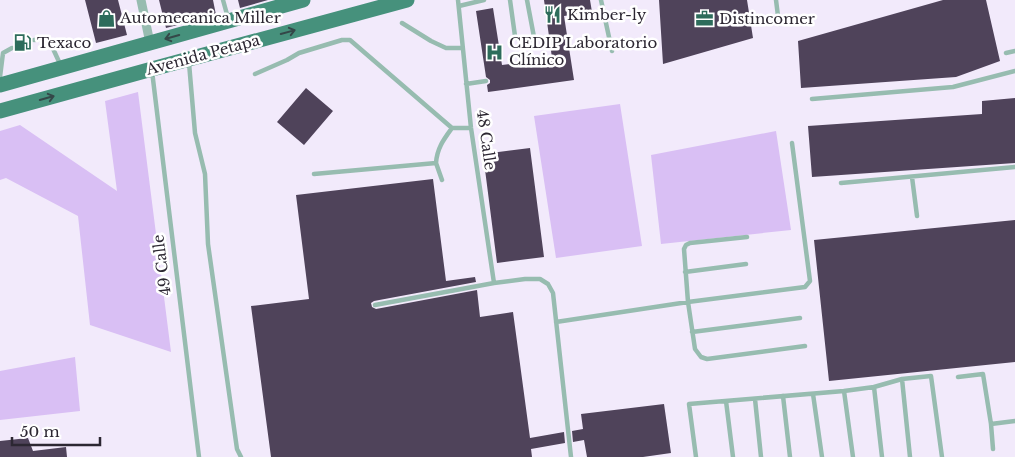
<svg xmlns="http://www.w3.org/2000/svg" width="1015" height="457" viewBox="0 0 1015 457" font-family="'Libre Baskerville',serif">
  <rect width="100%" height="100%" fill="#f2eafb"/>
  <path fill="#d9bff4" d="M138 92 171 352 90 325 78 216 6 178 0 180V131L20 125 117 191 105 101Z
    M620 104 642 246 556 258 534 116Z
    M776 131 791 230 661 244 651 155Z
    M75 357 80 411 0 420V371Z"/>
  <path fill="#4f435a" d="M85 0H118L127 35 96 43Z
    M159 0H213L216 15 166 28Z
    M238 0H268L240 8Z
    M544 0H590L592 12 564 16 574 80 488 92 487 85 490 83V80L486 77 476 11 493 8 502 65 552 58Z
    M659 0H747L753 38 663 64Z
    M943 0H986L1000 61 956 77 801 88 798 41Z
    M306 88 333 111 304 145 277 122Z
    M1015 98V163L812 177 808 126 982 114V101Z
    M530 148 544 257 497 263 483 154Z
    M433 179 446 281 475 277 476 282 374 301 371 303 372 307 376 309 477 290 480 317 513 312 530 438 564 432 565 443 531 449 532 457H271L251 306 309 299 296 195Z
    M1015 220V362L829 381 814 240Z
    M664 404 671 453 643 457H587L584 440 573 442 572 431 583 429 581 414Z
    M28 438 33 451 66 447 67 457H0V441Z"/>
  <g fill="none" stroke-linecap="round" stroke-linejoin="round">
    <path stroke="#97bcb0" stroke-width="4.5" d="M223 0 228 18
      M458 0 471 128 494 283
      M510 0 515 36C520 42 528 43 534 37L527 0
      M601 0 612 51
      M776 0 779 24
      M459 6 484 0
      M402 23 431 41 446 48H463
      M34 40 44 39 49 40 61 66
      M1006 53 1015 51
      M189 63 195 133 205 174 208 244 237 449 241 457
      M152 71 199 457
      M255 74 287 60 299 53 342 40H350L452 128H471
      M0 77 3 53 12 48
      M466 84 486 81
      M812 99 953 87 1015 71
      M436 163 442 180
      M314 174 436 163C437 148 444 139 452 128
      M912 177 917 216
      M841 183 1015 167
      M747 237 690 243 686 245 684 249 688 302 695 349 701 357 707 359 805 346
      M685 272 746 264
      M375 305 494 283 525 279H540L548 284 553 293 571 457
      M556 322 688 302 805 287 810 281 792 143
      M692 332 800 318
      M958 377 983 374 991 424 993 449
      M874 387 902 379
      M844 391 853 457
      M813 394 822 457
      M783 396 790 457
      M755 399 761 457
      M726 401 733 457
      M991 424 1015 421
      M696 457 689 404 844 391 874 387 882 457
      M910 457 902 379 931 376 942 457"/>
    <path stroke="#97bcb0" stroke-width="9" d="M141 0 150 43"/>
    <path stroke="#46917c" stroke-width="15" d="M0 85 303 0
      M0 111 152 69 407 0"/>
  </g>
  <defs><path id="oneway-shaft" d="M-6 0H5M1.5-3L5.5 0L1.5 3" fill="none" stroke-width="1.6" stroke-linecap="round" stroke-linejoin="round" transform="scale(1.25)"/></defs>
  <g stroke="#344748">
    <use href="#oneway-shaft" transform="translate(288 32) rotate(-15)"/>
    <use href="#oneway-shaft" transform="translate(172 37) rotate(164)"/>
    <use href="#oneway-shaft" transform="translate(47 98) rotate(-16)"/>
  </g>
  <defs>
    <symbol id="restaurant-bare" viewBox="-9 -9 18 18"><path d="M-5-6h1v4h1v-4h1v4h1v-4h1v5L-1.5 .5V6h-2V.5L-5-1ZM5-6V6H3V1.5H1.5Q1.5-4 5-6Z" fill="#2d6c5b" stroke="#fff" stroke-width="2.5" paint-order="stroke"/></symbol>
    <symbol id="shop-bare" viewBox="-9 -9 18 18"><path d="M-5-2.5h2.3a2.7 3.5 0 0 1 5.4 0H5L5.5 6h-11ZM-1.5-2.5h3a1.5 2.3 0 0 0-3 0Z" fill="#2d6c5b" stroke="#fff" stroke-width="2.5" paint-order="stroke"/></symbol>
    <symbol id="office-bare" viewBox="-9 -9 18 18"><path d="M-6-3h4V-5.5h4V-3h4V5H-6ZM-1-4.5V-3h2v-1.5ZM-6 0V1H6V0Z" fill="#2d6c5b" stroke="#fff" stroke-width="2.5" paint-order="stroke"/></symbol>
    <symbol id="fuel-bare" viewBox="-9 -9 18 18"><path d="M-5.5-6h7V0h2V4h1.3V-2.5L3-4.5l.8-.8L6-3V5H2.5V1h-1V6h-7ZM-4.2-4.7v3.2H.2V-4.7Z" fill="#2d6c5b" stroke="#fff" stroke-width="2.5" paint-order="stroke"/></symbol>
    <symbol id="hospital-bare" viewBox="-9 -9 18 18"><path d="M-5-5h3v3.5h4V-5h3V5h-3V1.5h-4V5h-3Z" fill="#2d6c5b" stroke="#fff" stroke-width="2.5" paint-order="stroke"/></symbol>
  </defs>
  <g fill-rule="evenodd">
    <use href="#restaurant-bare" x="540" y="2" width="25" height="25"/>
    <use href="#shop-bare" x="94" y="6" width="25" height="25"/>
    <use href="#office-bare" x="692" y="6" width="25" height="25"/>
    <use href="#fuel-bare" x="10" y="30" width="25" height="25"/>
    <use href="#hospital-bare" x="482" y="40" width="25" height="25"/>
  </g>
  <g text-anchor="middle" stroke-width="5" stroke-linejoin="round" paint-order="stroke">
    <g font-size="15" fill="#2c2732" stroke="#fff" text-anchor="start">
      <text x="567" y="20">Kimber-ly</text>
      <text x="120" y="23">Automecanica Miller</text>
      <text x="719" y="24">Distincomer</text>
      <text x="37" y="48">Texaco</text>
      <text x="509" y="48">CEDIP Laboratorio<tspan x="509" dy="17">Clínico</tspan></text>
    </g>
    <g font-size="15" fill="#2c2732" stroke="#fff">
      <text transform="translate(203 55) rotate(-15)" y="5">Avenida Petapa</text>
      <text transform="translate(486 140) rotate(82)" y="5">48 Calle</text>
      <text transform="translate(162 265) rotate(-97)" y="5">49 Calle</text>
    </g>
  </g>
  <path d="M12 437v8h88v-8" fill="none" stroke="#2c2732" stroke-width="2.5"/>
  <text x="20" y="437" font-size="15" fill="#2c2732" stroke="#ffffff" stroke-width="4" paint-order="stroke">50 m</text>
</svg>
